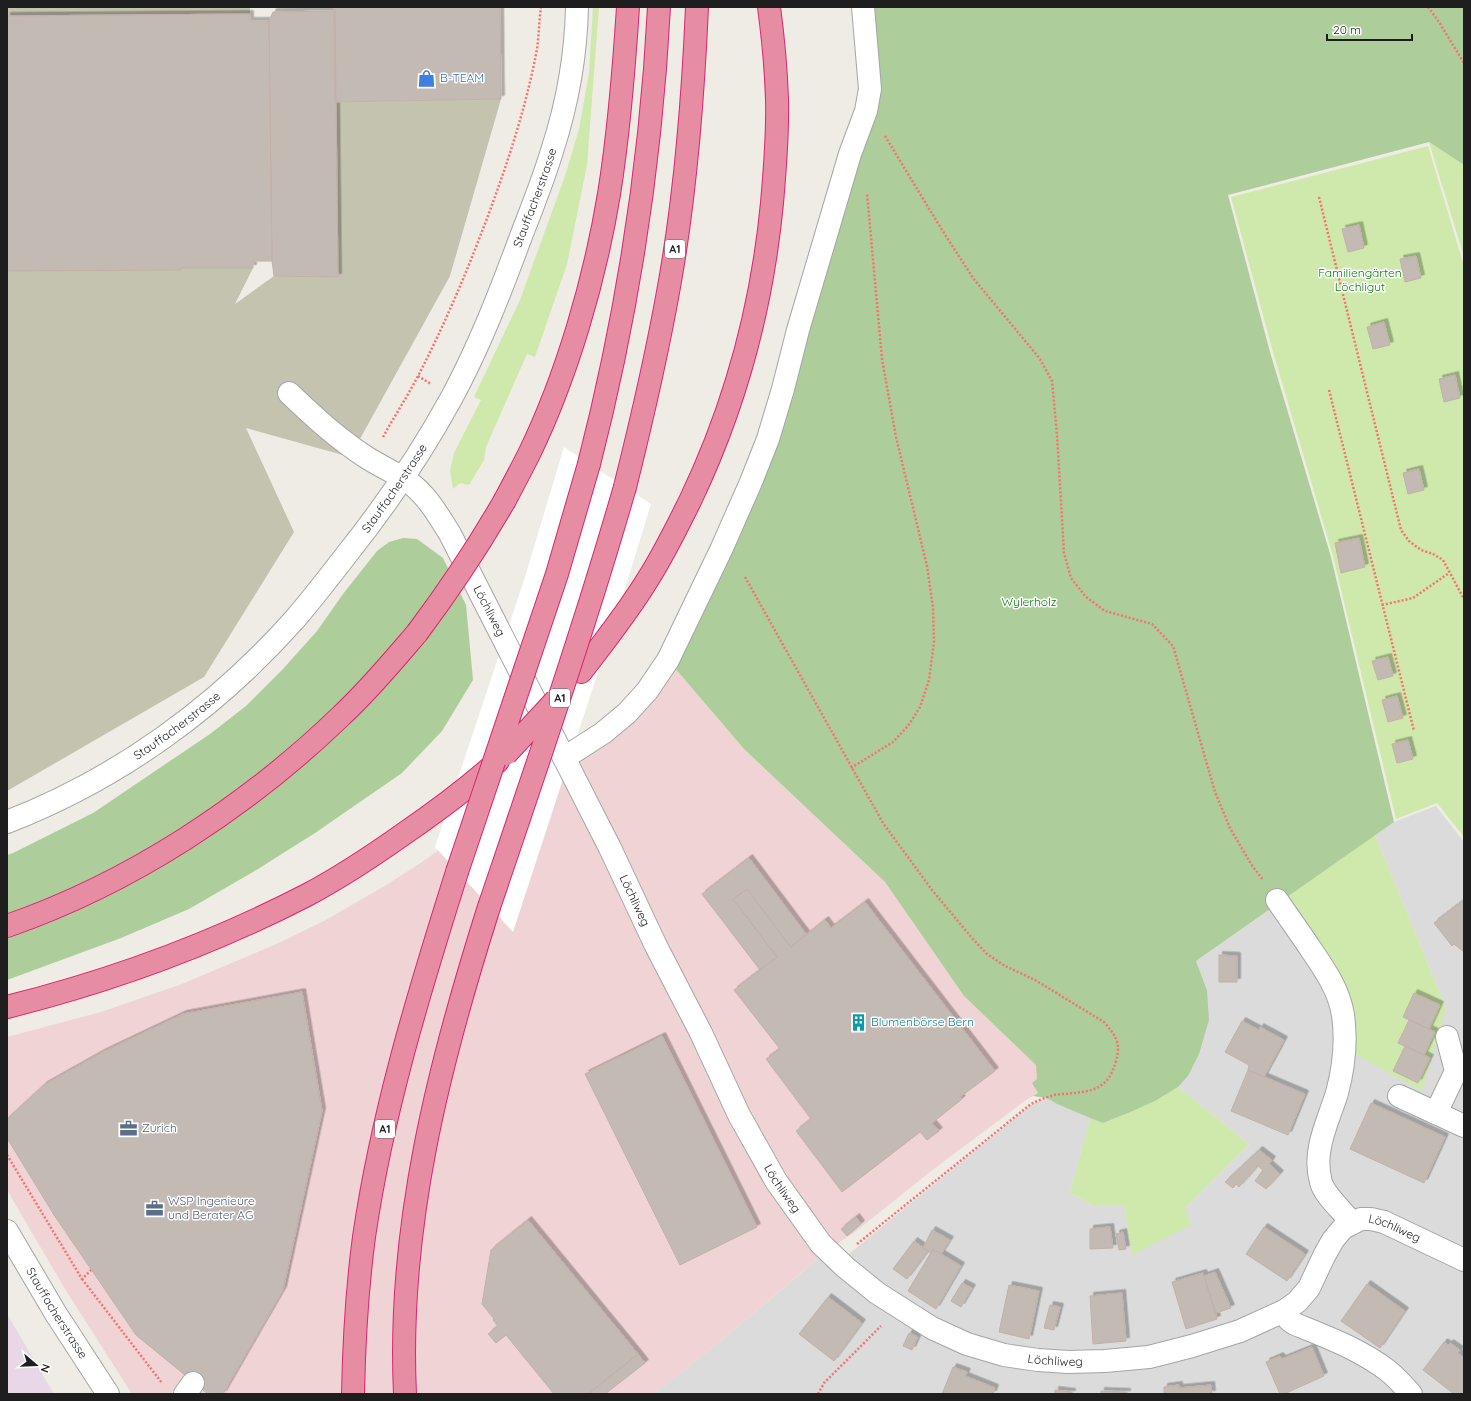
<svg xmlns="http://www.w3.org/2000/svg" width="1471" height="1401" viewBox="0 0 1471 1401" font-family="Quicksand,sans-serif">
  <defs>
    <filter id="shadow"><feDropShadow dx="3.5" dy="-3.5" stdDeviation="0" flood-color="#0004"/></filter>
  </defs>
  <rect width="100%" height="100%" fill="#efebe5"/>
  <path fill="#dcdbdb" d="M1436 806 1464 842V1394H654L730 1333 827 1251 839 1262 1031 1105 1047 1098 1057 1104 1090 1118 1070 1193 1093 1205H1124L1132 1254 1185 1208 1249 1144 1178 1087 1188 1076 1207 990 1196 961 1272 908 1446 1008 1375 835 1394 822Z"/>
  <path fill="#f0d4d5" d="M668 660 744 749 885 882 964 996 1037 1065 1038 1093 1026 1100 935 1168 855 1232 829 1249 730 1333 654 1394H132L65 1289 7 1190V1037L101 1012 182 984 272 946 324 921 388 884 428 858 564 758Z"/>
  <path fill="#e8d7e6" d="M7 1314 54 1394H7Z"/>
  <path fill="#c4c3b0" d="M7 7H250V14L7 16Z
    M501 99 450 276 350 457 246 428 294 532 204 677 7 791V266L253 268 235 304 274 276 335 102Z"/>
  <path fill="#cee9ab" d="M593 7H599L587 165 567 264 535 357 527 354 486 447 484 460 469 485 460 483 453 489 450 471 454 453 481 400 474 397 520 300 565 176 579 129 589 73Z
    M1429 142 1464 165V257Z
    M1428 146 1464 266V837L1437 803 1396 819 1333 556 1273 352 1231 197Z
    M1375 835 1446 1008 1422 1091 1354 1054 1284 899Z
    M1178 1087 1249 1144 1185 1208 1191 1225 1132 1255 1124 1205H1093L1070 1193 1090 1118 1103 1123 1133 1111 1155 1101Z"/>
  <path fill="#adce9a" d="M863 7H1464V165L1429 142 1228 195 1270 352 1331 557 1394 822 1196 961 1207 990 1209 1020 1199 1054 1188 1076 1178 1087 1155 1101 1133 1111 1103 1123 1090 1118 1057 1104 1047 1098 1033 1096 1038 1093 1032 1083 1037 1079 1036 1065 964 996 885 882 744 749 668 660 721 550 866 111Z
    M403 538 417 539 443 558 466 605 473 680 442 731 402 773 315 833 258 869 189 909 121 938 7 980V855L13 853 93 813 210 734 246 706 283 669 317 631 343 594 377 551 389 542Z"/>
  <path fill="#fff" d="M564 447 651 504 619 608 513 932 435 847 525 577Z"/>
  <path fill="#c4bab4" stroke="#c1b1a7" filter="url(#shadow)" d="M334 7H500L501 99 335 102Z
    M335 11 338 277 274 276 272 261 269 21 273 12Z
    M250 14V21H269L272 261H253V268H181V270L7 271V16Z
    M1359 225 1364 248 1348 252 1342 229Z
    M1416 256 1421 278 1405 282 1400 259Z
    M1384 322 1390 345 1373 349 1367 327Z
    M1455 375 1460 398 1444 402 1439 379Z
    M1419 469 1424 490 1408 494 1403 473Z
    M1359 538 1365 567 1341 573 1335 543Z
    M1388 657 1393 676 1378 680 1372 661Z
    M1397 696 1403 718 1388 722 1382 700Z
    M1408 740 1413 759 1397 763 1392 744Z
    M749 858 806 934 791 947 747 889 733 899 777 957 760 970 702 894Z
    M747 889 791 947 825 920 831 928 865 902 995 1071 960 1097 962 1099 932 1123 939 1131 927 1140 920 1132 842 1192 796 1131 811 1119 766 1059 780 1049 734 990 777 957 733 899Z
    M1464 900V952L1454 944 1452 946 1434 923Z
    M1219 955 1237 956V982H1219Z
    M302 992 322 1111 283 1290 223 1394H208L136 1335 54 1215 7 1138V1119L44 1085 103 1052 183 1014Z
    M1414 993 1440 1005 1429 1029 1403 1017Z
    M1409 1020 1435 1032 1424 1055 1398 1043Z
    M1242 1021 1259 1030 1260 1027 1284 1040 1264 1077 1248 1070 1249 1065 1225 1052Z
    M662 1036 757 1227 680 1265 585 1074Z
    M1405 1046 1430 1058 1418 1083 1393 1071Z
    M1248 1070 1305 1094 1288 1135 1231 1111Z
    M1371 1103 1445 1137 1424 1183 1350 1149Z
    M1259 1150 1272 1160 1269 1164 1280 1174 1266 1189 1255 1181 1263 1170 1258 1166 1239 1187 1236 1184 1233 1188 1225 1182Z
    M856 1217 861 1224 847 1236 841 1229Z
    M528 1220 638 1354 588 1394H554L506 1335 496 1343 488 1334 498 1326 493 1320 494 1319 482 1304 491 1250Z
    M1110 1227 1113 1248 1090 1249V1229Z
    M1264 1227 1305 1254 1287 1281 1246 1254Z
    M932 1230 950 1240 941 1254 933 1249 931 1253 923 1248Z
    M1123 1232 1126 1249 1119 1250 1116 1234Z
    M914 1241 928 1251 907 1279 893 1269Z
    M933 1249 961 1266 936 1309 908 1291Z
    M1215 1272 1231 1308 1216 1313 1204 1276Z
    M1203 1273 1217 1319 1186 1329 1172 1282Z
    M962 1283 972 1288 961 1307 951 1301Z
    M1367 1284 1405 1311 1380 1348 1341 1321Z
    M1009 1285 1039 1291 1029 1339 999 1332Z
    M1122 1293 1126 1341 1093 1344 1090 1296Z
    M828 1297 862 1323 834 1361 799 1334Z
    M1050 1305 1060 1307 1054 1330 1044 1328Z
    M909 1333 918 1337 912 1350 903 1346Z
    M1444 1342 1448 1345 1450 1343 1460 1350 1458 1353 1464 1358V1394H1454L1423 1370Z
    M1312 1347 1324 1376 1284 1394H1280L1266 1362 1280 1356 1282 1359Z
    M638 1354 645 1363 605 1394H588Z
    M953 1367 967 1372 965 1376 995 1388 993 1394H942Z
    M1179 1385V1388L1211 1385 1212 1394H1164V1387Z
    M1055 1390 1072 1392V1394H1055Z
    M1101 1391 1127 1392V1394H1101Z"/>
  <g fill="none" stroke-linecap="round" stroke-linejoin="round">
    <defs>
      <g id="minor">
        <path id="s1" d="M289 393C314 417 339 440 369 459 387 470 408 478 422 494 433 505 441 520 450 534L610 848 656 946 701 1033 739 1115 776 1181 821 1244 845 1267 877 1293 932 1328 967 1344 1004 1355 1038 1360 1068 1362 1105 1361 1149 1357 1192 1346 1240 1331 1284 1311 1297 1302 1309 1288 1324 1256 1333 1240 1343 1228 1361 1219H1371L1384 1222 1464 1260"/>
        <path d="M564 758 603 733 627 713 647 691 668 660 721 550 751 482 768 439 783 389 798 330 850 154 866 111 870 89 863 7"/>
        <path id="s2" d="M7 822C118 779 216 708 295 619 313 598 330 576 347 554 386 505 422 452 452 397 479 347 500 293 520 239 531 210 543 181 552 151 567 105 576 55 577 7"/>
        <path d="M1277 900C1287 915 1298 930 1308 945 1323 967 1339 989 1343 1015 1347 1043 1344 1067 1337 1093 1328 1122 1312 1151 1321 1182 1324 1195 1343 1211 1352 1223"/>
        <path d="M1399 1096 1464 1126"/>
        <path d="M1436 1113 1456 1071 1447 1037"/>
        <path id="s3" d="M7 1231 56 1314 108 1394"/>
        <path d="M1284 1311 1289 1320 1295 1324C1327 1337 1359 1349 1387 1370 1396 1377 1404 1386 1411 1394"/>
        <path d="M185 1394 193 1383"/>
      </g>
      <path id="highway" d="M589 464C628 312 651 164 659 7
        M625 487C642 419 658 350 670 281 686 190 693 99 697 7
        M505 500C513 485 521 470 529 454 567 376 595 279 609 194 619 132 624 69 628 7
        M581 672C604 642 628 612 648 579 664 554 677 527 690 501 736 405 762 308 772 203 775 169 778 134 777 99 776 69 773 37 769 7
        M7 926C131 883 248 806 342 715 369 690 393 661 417 633
        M7 1007C111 981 212 944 307 895 341 877 374 855 405 833 437 811 469 787 498 761
        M353 1394C354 1342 357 1289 364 1237 382 1113 419 992 457 872
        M405 1394C397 1227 439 1064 489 907"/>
    </defs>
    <use href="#minor" stroke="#a5a5a5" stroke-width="24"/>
    <use href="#highway" stroke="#da256f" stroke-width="24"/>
    <path stroke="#f9716c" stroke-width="2.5" stroke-dasharray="2 2" stroke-linecap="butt" d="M1428 7 1439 22 1464 63
      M885 136 942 230 973 278 1040 359 1052 381 1057 435 1064 553 1071 578 1086 597 1105 611 1152 624 1173 646 1215 792 1230 828 1251 864 1263 880
      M1319 197 1401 530 1409 541 1421 550 1433 554 1443 560 1464 599
      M418 376 431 384
      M1329 390 1414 731
      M383 437C394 417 407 397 418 376 444 326 466 274 486 221 507 165 526 108 537 49 539 35 539 21 541 7
      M745 577 883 823 932 890 972 938 987 954 1005 966 1035 980 1104 1022C1116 1036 1121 1043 1116 1061 1108 1090 1093 1091 1066 1094 1061 1094 1056 1094 1051 1096 1044 1098 1037 1101 1031 1104L857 1244
      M1382 605 1413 598 1449 573
      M851 768 893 742 908 726 920 707 929 680 934 642 933 608 927 566 896 437 882 359 867 193
      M7 1155 82 1279 91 1270
      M82 1279 162 1383
      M818 1394 824 1383 881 1326"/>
    <use href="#minor" stroke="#fff" stroke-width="22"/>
    <use href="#highway" stroke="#e68da3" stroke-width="22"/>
    <defs>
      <path id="highway-bridge" d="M417 633C450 589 478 547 505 500
        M506 754 556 700
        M457 872 557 574 589 464
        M489 907C536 768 584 629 625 487"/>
    </defs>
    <use href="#highway-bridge" stroke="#da256f" stroke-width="24" stroke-linecap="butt"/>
    <use href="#highway-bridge" stroke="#e68da3" stroke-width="22"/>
  </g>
  <defs>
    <symbol id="shop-bare" viewBox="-9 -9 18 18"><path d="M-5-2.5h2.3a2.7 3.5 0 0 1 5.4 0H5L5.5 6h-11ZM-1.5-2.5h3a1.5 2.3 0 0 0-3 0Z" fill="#3f7fe0" stroke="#fff" stroke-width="2.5" paint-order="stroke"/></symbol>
    <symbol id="building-bare" viewBox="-9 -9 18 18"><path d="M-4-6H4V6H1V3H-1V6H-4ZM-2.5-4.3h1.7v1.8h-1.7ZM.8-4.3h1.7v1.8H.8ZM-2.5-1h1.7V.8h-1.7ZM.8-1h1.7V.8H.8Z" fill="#0f9aa8" stroke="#fff" stroke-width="2.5" paint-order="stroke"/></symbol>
    <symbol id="office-bare" viewBox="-9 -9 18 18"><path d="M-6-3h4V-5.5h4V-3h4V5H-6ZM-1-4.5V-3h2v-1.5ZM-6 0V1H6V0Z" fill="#5c6f8a" stroke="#fff" stroke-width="2.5" paint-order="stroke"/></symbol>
  </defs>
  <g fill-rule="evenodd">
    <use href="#shop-bare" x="414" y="66" width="25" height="25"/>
    <use href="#building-bare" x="846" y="1010" width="25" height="25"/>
    <use href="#office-bare" x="116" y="1116" width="25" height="25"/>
    <use href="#office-bare" x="142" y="1196" width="25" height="25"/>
  </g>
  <g text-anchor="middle" stroke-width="3" stroke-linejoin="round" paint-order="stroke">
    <g fill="#fff" stroke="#626262" stroke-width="1">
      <rect x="665" y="240" width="20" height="18" rx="3"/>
      <rect x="550" y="689" width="20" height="18" rx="3"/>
      <rect x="375" y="1120" width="20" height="18" rx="3"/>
    </g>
    <g font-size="11" font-weight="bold" fill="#1e1e1e">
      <text x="675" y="253">A1</text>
      <text x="560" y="702">A1</text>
      <text x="385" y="1133">A1</text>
    </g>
    <g font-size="12" fill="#366cbe" stroke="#fff" text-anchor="start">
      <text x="440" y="82">B-TEAM</text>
    </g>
    <g font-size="12" fill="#1e1e1e" stroke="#fff">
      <text dy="4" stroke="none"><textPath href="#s2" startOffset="844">Stauffacherstrasse</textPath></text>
      <text dy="4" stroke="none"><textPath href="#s2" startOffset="520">Stauffacherstrasse</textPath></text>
      <text dy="4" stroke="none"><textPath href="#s1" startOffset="303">Löchliweg</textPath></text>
      <text dy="4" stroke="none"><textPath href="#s2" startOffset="196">Stauffacherstrasse</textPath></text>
      <text dy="4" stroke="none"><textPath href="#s1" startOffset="627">Löchliweg</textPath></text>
      <text dy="4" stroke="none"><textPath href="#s1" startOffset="951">Löchliweg</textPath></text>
      <text dy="4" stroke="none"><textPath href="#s1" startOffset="1683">Löchliweg</textPath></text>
      <text dy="4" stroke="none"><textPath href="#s3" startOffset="96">Stauffacherstrasse</textPath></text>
      <text dy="4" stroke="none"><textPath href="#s1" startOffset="1287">Löchliweg</textPath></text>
    </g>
    <g font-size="12" fill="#0c7d0e" stroke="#fff">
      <text x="1360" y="277">Familiengärten<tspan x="1360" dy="14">Löchligut</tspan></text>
      <text x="1029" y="606">Wylerholz</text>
    </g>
    <g font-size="12" fill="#0d838f" stroke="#fff" text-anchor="start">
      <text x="871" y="1026">Blumenbörse Bern</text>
    </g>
    <g font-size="12" fill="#4e5e75" stroke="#fff" text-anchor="start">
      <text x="142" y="1132">Zurich</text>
      <text x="168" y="1205">WSP Ingenieure<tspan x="168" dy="14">und Berater AG</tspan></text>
    </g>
  </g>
  <rect width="1471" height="1401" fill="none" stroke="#1e1e1e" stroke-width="16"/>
  <g transform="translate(36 1365) rotate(109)" stroke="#ffffff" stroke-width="3" paint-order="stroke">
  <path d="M0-3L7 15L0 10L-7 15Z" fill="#1e1e1e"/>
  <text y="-6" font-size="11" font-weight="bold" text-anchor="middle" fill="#1e1e1e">N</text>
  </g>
  <path d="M1327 34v6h85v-6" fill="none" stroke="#1e1e1e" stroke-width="2"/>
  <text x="1333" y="34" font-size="12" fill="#1e1e1e" stroke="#ffffff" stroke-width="3" paint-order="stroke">20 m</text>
</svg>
